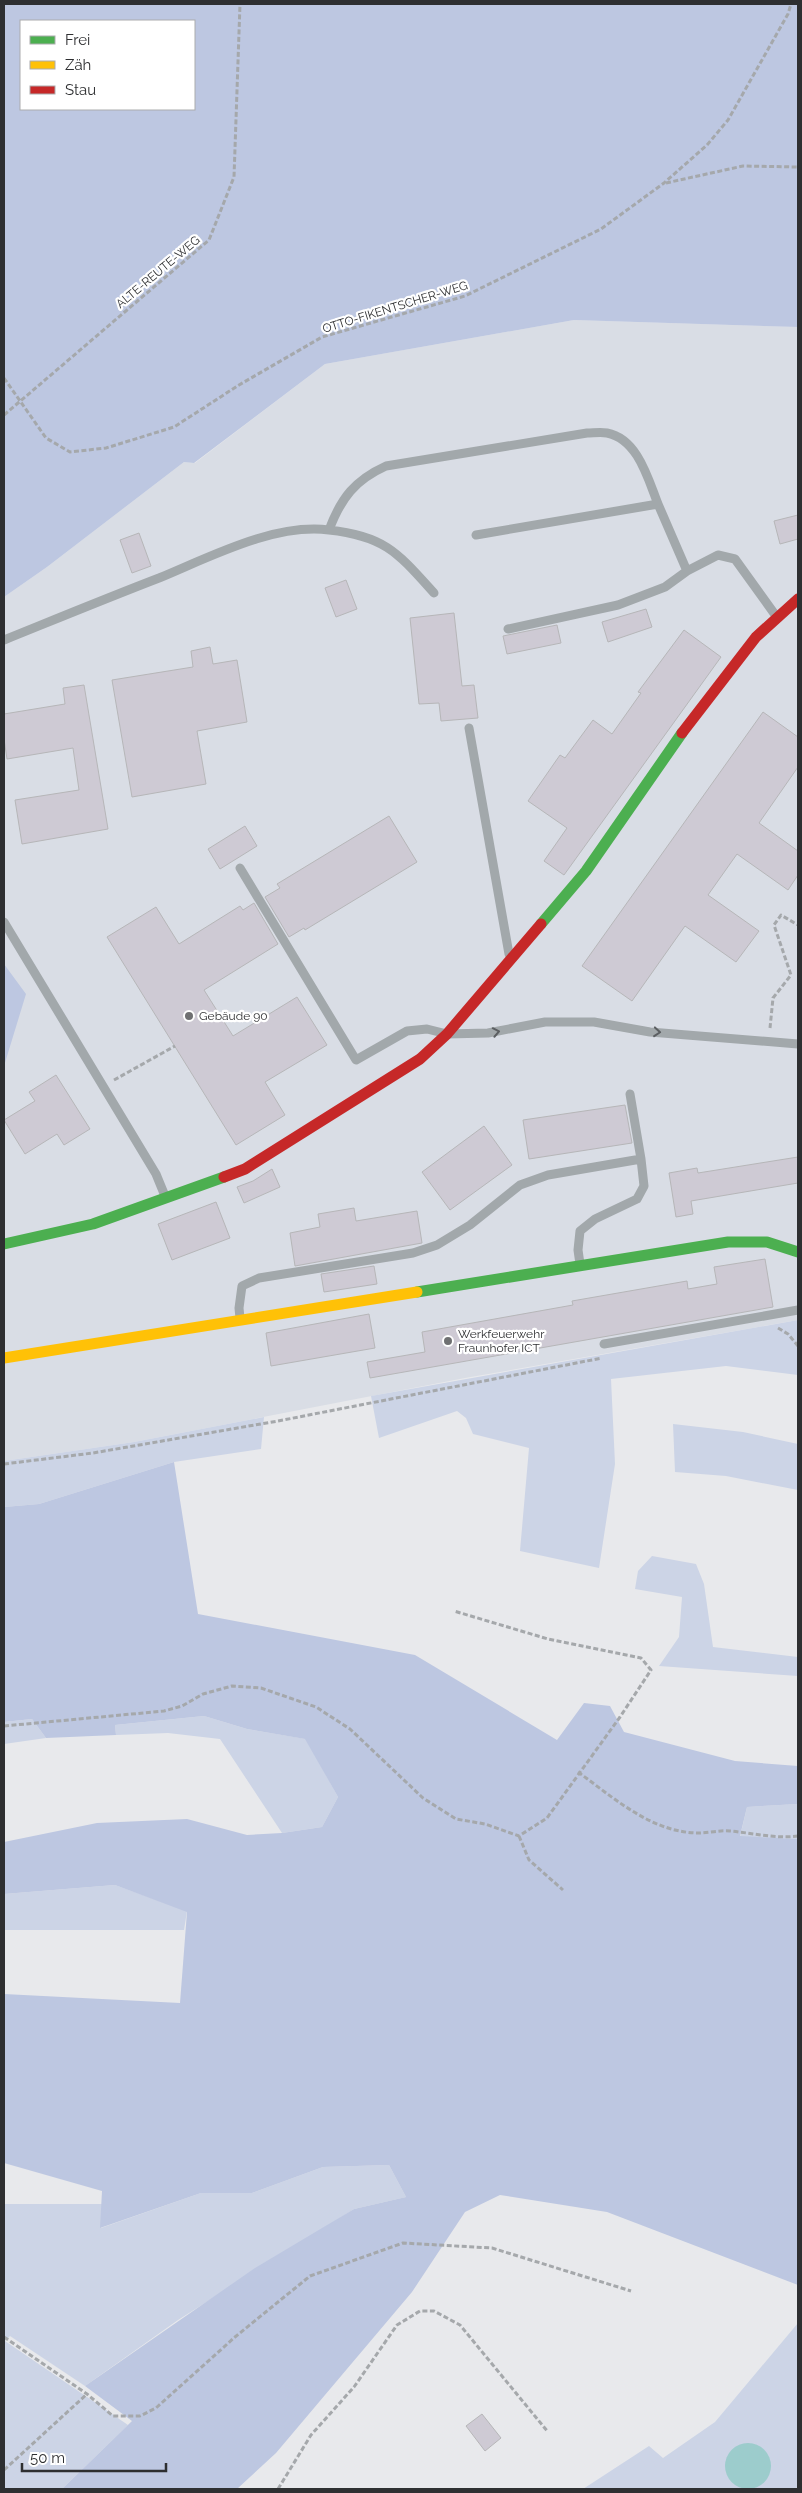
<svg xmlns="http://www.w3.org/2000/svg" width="802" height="2493" viewBox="0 0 802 2493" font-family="Raleway,sans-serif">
  <rect width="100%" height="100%" fill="#e8e9ec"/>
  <path fill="#d9dde5" d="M574 320 798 327V1320L465 1378 134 1442 4 1461V597L47 567 184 462 195 463 325 364Z"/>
  <path fill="#ccd4e6" d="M798 1320V1375L726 1366 611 1379 615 1464 599 1568 520 1551 529 1448 473 1434 466 1418 457 1411 379 1438 371 1396Z
    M264 1417 261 1449 174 1462 39 1504 4 1507V1461L134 1442Z
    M673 1424 743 1432 798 1444V1490L726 1476 675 1472Z
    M652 1556 696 1564 704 1584 713 1647 798 1657V1676L659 1666 679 1637 682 1597 635 1589 638 1571Z
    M204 1716 247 1729 306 1739 338 1797 322 1827 282 1833 220 1739 168 1733 116 1735 115 1725Z
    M32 1719 46 1738 4 1744V1722Z
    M798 1804V1839L740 1837 747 1807Z
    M115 1885 187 1911 184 1930H4V1894Z
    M389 2165 406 2197 354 2209 178 2320 85 2386 10 2336 5 2341 128 2425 62 2489H4V2204H102L101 2228 201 2193H252L323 2167Z
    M798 2323V2489H583L649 2446 663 2458 715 2422Z"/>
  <path fill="#bdc7e1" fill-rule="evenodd" d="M4 4H798V327L574 320 325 364 194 463 184 462 47 567 4 597ZM21 21H194V109H21Z
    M4 964 26 994 4 1066Z
    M174 1462 198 1614 415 1655 557 1740 584 1703 610 1706 624 1732 735 1761 798 1766V1804L747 1807 740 1836 798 1839V2285L607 2212 500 2195 465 2212 412 2292 276 2453 237 2489H62L132 2421 85 2386 255 2268 354 2209 406 2197 389 2165 323 2167 252 2193H201L100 2228 102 2191 4 2163V1994L180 2003 187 1912 115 1885 4 1894V1842L97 1823 187 1819 247 1835 282 1833 322 1827 338 1797 305 1739 247 1729 204 1716 115 1725 116 1735 46 1738 32 1719 4 1722V1507L39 1504Z"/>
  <path fill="#9ccccc" d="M725 2466a23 23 0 1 1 46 0a23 23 0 1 1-46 0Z"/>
  <path fill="#cecad4" stroke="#b6b6b8" d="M798 515V539L780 544 774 521Z
    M139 533 151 566 132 573 120 540Z
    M346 580 357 609 336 617 325 588Z
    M646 609 652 627 608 642 602 622Z
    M454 613 462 686 474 685 478 718 441 721 439 703 419 704 410 618Z
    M557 625 561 643 507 654 503 636Z
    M684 630 721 657 564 875 544 861 567 828 528 801 560 755 565 758 593 720 612 734 641 693 638 692Z
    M210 647 213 664 237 660 247 722 197 731 206 784 132 797 112 680 193 667 191 651Z
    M84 685 108 829 22 844 15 800 79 790 73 748 7 759 4 739V714L65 704 63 688Z
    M763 712 798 737V767L759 823 798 851V875L788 890 737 854 708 895 759 931 736 962 685 926 632 1001 582 966Z
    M389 816 417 862 305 930 304 928 289 937 265 897 280 888 277 884Z
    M245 826 257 846 220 869 208 849Z
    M254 903 278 944 204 990 233 1036 297 997 327 1045 265 1082 285 1115 236 1145 107 937 156 907 179 944 240 906 243 910Z
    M56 1075 90 1129 64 1145 57 1134 25 1154 4 1120 35 1101 29 1092Z
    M625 1105 632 1143 529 1159 523 1120Z
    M484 1126 512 1165 450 1210 422 1172Z
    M798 1157V1183L691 1201 693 1214 676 1217 669 1173 697 1168 698 1173Z
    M272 1169 280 1187 244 1203 237 1187 253 1181Z
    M216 1202 230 1238 172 1260 158 1224Z
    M354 1208 356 1221 417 1211 422 1243 295 1266 290 1233 320 1227 318 1214Z
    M765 1259 773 1307 370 1378 367 1362 425 1352 422 1332 573 1305 572 1301 687 1281 688 1289 717 1284 714 1267Z
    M374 1266 377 1284 324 1292 321 1274Z
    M369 1314 375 1348 271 1366 266 1333Z
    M482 2414 501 2438 485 2451 466 2426Z"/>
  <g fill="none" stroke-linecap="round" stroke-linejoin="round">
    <path stroke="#a5a8ab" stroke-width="3" stroke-dasharray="5 2.5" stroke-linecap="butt" d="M666 183 743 166 798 167
      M4 378 46 438 70 452 106 448 174 427 239 385 322 337 465 296 601 229 664 183 707 145 728 120 788 14 791 4
      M4 415 209 240 234 177 240 4
      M770 1028 773 998 791 975 774 925 781 915 798 925
      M114 1080 175 1046
      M778 1328 788 1334 798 1346
      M4 1464 93 1453 278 1421 602 1358
      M4 1726 164 1711 182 1706 203 1694 232 1686 261 1688 316 1707 350 1729 423 1798 456 1819 485 1824 519 1836 547 1818 620 1717 651 1670 641 1658 548 1639 454 1611
      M578 1772C614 1798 652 1833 699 1833 709 1833 720 1830 730 1831 753 1833 775 1839 798 1836
      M519 1836 529 1860 563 1890
      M4 2337 87 2394 113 2416H140L156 2408 235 2337 310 2276 403 2243 492 2248 631 2291
      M4 2470 87 2394
      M278 2489 311 2435 354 2387 397 2325 420 2311H434L460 2325 548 2432"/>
    <path stroke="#a2a8ab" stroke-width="9" d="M329 530C385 536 398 553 434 593
      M476 535 658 504 687 571 718 555 735 559 776 616
      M508 629 618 605 665 587 687 571
      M4 640C56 619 107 598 159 578 210 557 274 523 329 530 341 498 355 480 386 466L587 433C593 433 601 432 607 433 638 439 648 479 658 504
      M469 728 509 954
      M240 868 356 1060 407 1031 427 1029 447 1034 488 1033 545 1022H594L650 1032 798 1044
      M4 922 156 1174 165 1196
      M630 1094 641 1159
      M240 1318 239 1308 242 1286 259 1278 413 1253 437 1245 470 1225 520 1185 548 1175 641 1159 644 1186 637 1199 595 1219 580 1231 578 1250 580 1264
      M604 1344 798 1310"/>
    <path stroke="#4caf50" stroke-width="11" d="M541 924 586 871 682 733
      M4 1244 93 1224 224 1177
      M417 1292 728 1242H767L798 1252"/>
    <path stroke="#ffc107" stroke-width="11" d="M4 1358 417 1292"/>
    <path stroke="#c62828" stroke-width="11" d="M682 733 756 637 798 599
      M224 1177 245 1169 420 1059 447 1034 541 924"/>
  </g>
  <defs><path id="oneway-chevron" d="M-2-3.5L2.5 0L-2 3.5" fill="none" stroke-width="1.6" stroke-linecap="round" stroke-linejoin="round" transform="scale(1.25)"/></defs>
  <g stroke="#5c5f62">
    <use href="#oneway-chevron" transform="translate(496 1032) rotate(-11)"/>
    <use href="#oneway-chevron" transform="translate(657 1032) rotate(5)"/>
  </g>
  <g fill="#6f7072" stroke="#fff" stroke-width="2">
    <circle cx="189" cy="1016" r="5"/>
    <circle cx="448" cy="1341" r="5"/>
  </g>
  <g text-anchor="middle" stroke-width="4.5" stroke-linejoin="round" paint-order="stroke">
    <g font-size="12" fill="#2e2f31" stroke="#fff">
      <text transform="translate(158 272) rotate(-40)" y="4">ALTE-REUTE-WEG</text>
      <text transform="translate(395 307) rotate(-17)" y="4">OTTO-FIKENTSCHER-WEG</text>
    </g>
    <g font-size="12" fill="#2e2f31" stroke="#fff" text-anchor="start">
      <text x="199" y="1020">Gebäude 90</text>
      <text x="458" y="1338">Werkfeuerwehr<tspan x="458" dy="14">Fraunhofer ICT</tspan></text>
    </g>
  </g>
  <rect width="802" height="2493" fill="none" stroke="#2e2f31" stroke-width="10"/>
  <rect x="20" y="20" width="175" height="90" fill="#ffffff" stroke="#abacad"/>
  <rect x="30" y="36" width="25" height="8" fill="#4caf50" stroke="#abacad"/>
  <text x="65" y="45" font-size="15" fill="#2e2f31">Frei</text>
  <rect x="30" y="61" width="25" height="8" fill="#ffc107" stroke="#abacad"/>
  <text x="65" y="70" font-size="15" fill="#2e2f31">Zäh</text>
  <rect x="30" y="86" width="25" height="8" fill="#c62828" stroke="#abacad"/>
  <text x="65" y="95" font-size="15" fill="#2e2f31">Stau</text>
  <path d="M22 2463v8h144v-8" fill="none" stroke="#2e2f31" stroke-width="2.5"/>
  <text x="30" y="2463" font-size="15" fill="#2e2f31" stroke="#ffffff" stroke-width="4" paint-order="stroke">50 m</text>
</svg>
